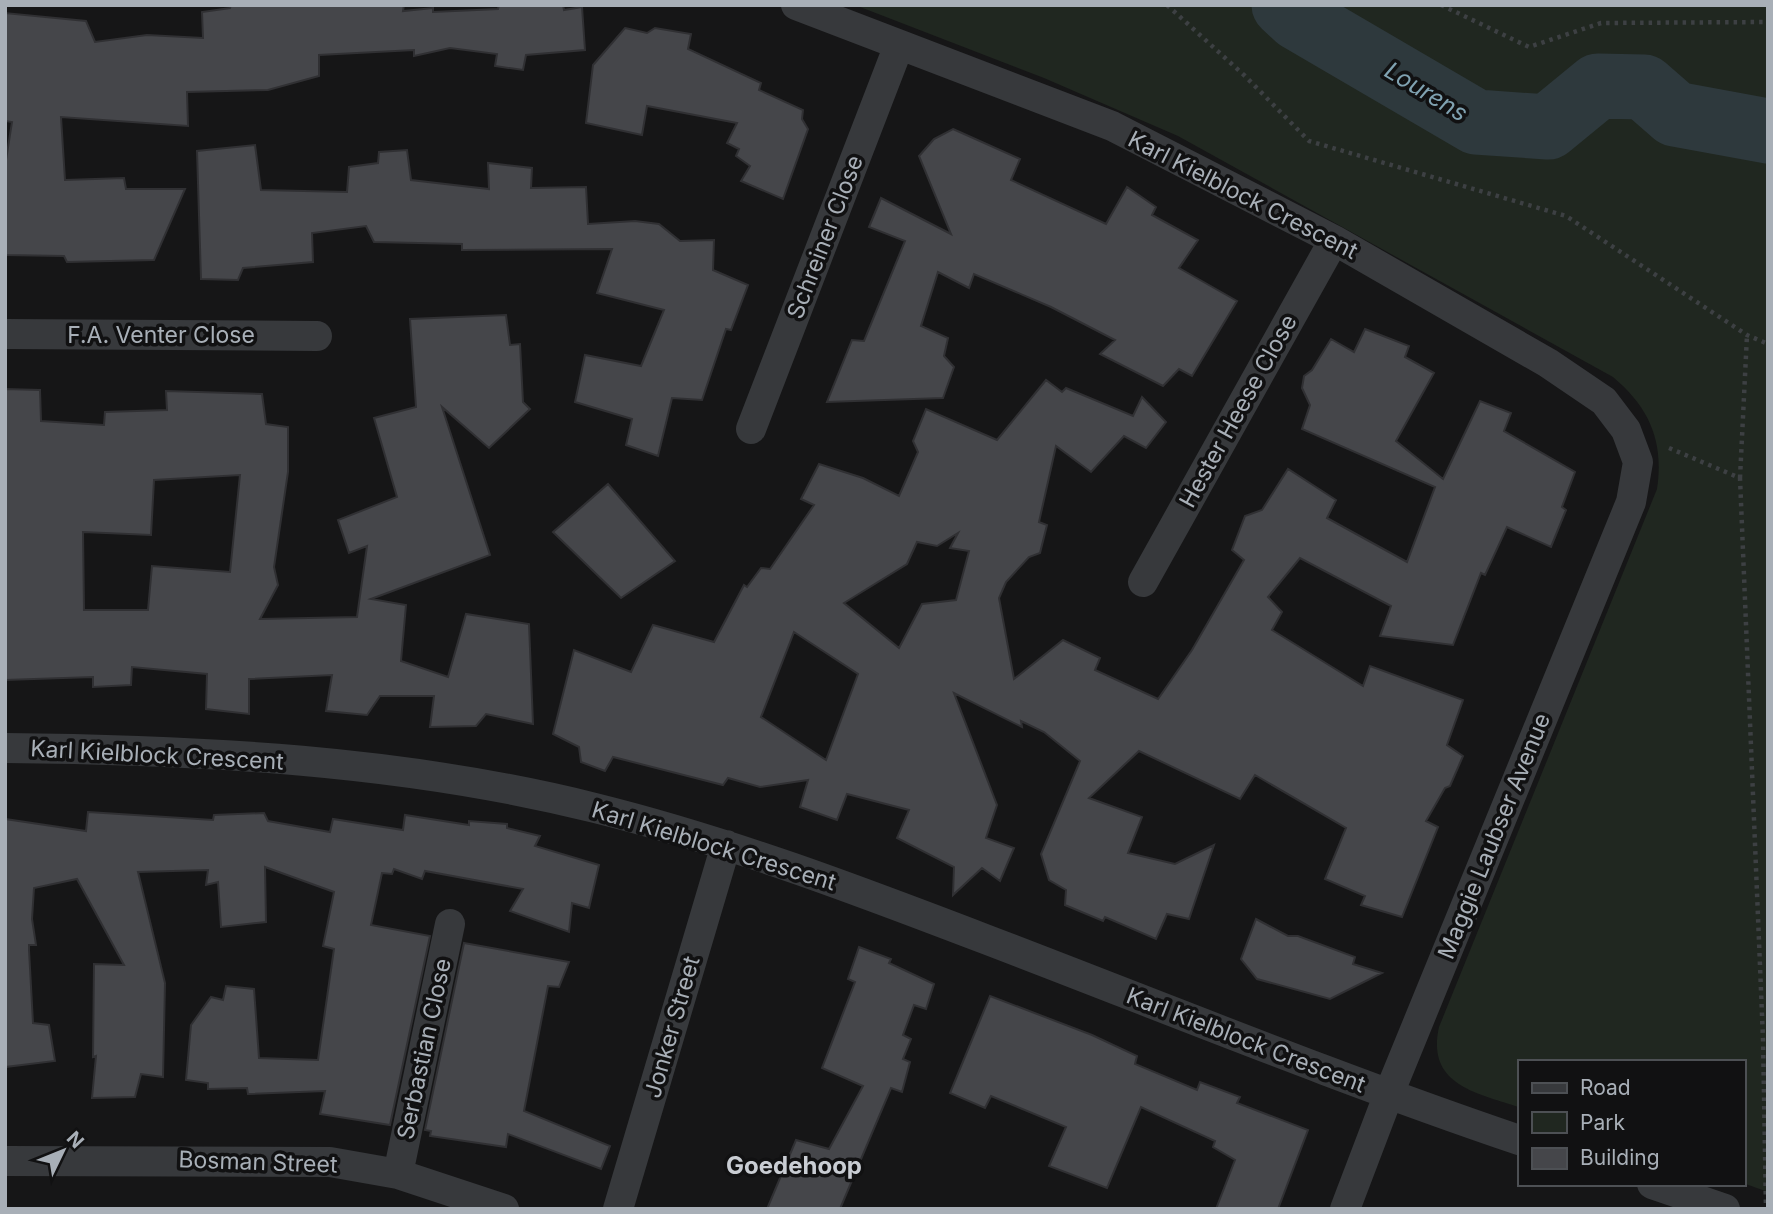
<svg xmlns="http://www.w3.org/2000/svg" width="1773" height="1214" viewBox="0 0 1773 1214" font-family="Inter,sans-serif">
  <rect width="100%" height="100%" fill="#161617"/>
  <path fill="#202720" d="M855 5H1768V1192L1743 1183V1062H1519V1107C1477 1093 1426 1085 1439 1027L1657 489C1664 442 1650 408 1613 377L1178 136 1044 78Z"/>
  <g fill="none" stroke-linecap="round" stroke-linejoin="round">
    <path stroke="#2e393d" stroke-width="65" d="M1284 5 1298 18 1476 122 1548 127 1598 86 1644 87 1675 114 1768 131"/>
  </g>
  <path fill="#45464a" stroke="#303033" stroke-width="2" fill-rule="evenodd" d="M231 5H404L403 11 433 8V12L498 9 499 5H563L564 10 582 7 585 50 526 55 523 70 495 66 497 54 450 48 414 56V50L319 55V76L268 90 187 92 188 126 61 117 65 180 124 178 126 189H185L154 260 67 262 64 256 5 255V166L12 122 5 121V13L86 21 95 42 147 35 203 38 202 12 230 8Z
    M625 28 647 33 655 28 691 34 688 49 761 83 759 90 803 110 802 119 808 129 783 199 741 181 750 166 736 156 739 149 727 143 737 123 647 106 642 135 586 123 593 65Z
    M953 129 1020 159 1011 180 1106 224 1127 187 1156 207 1152 215 1198 240 1179 268 1237 301 1192 376 1179 369 1163 386 1100 354 1115 340 1051 307 974 274 969 288 938 272 921 326 948 338 944 356 954 367 943 398 827 402 852 340 864 341 905 241 869 227 881 198 951 234 919 156 934 139Z
    M255 145 261 190 347 192 349 167 378 163 379 152 407 150 411 180 489 189 488 163 532 168 531 188 586 187 588 224 635 221 659 224 680 241 714 240 713 270 748 285 731 330 726 329 702 400 672 398 658 456 626 445 632 419 575 402 585 355 641 366 664 310 597 293 612 249 462 250V244L374 242 366 226 312 233 313 262 243 268 238 280 201 279 197 151Z
    M506 315 510 345 520 344 523 402 530 409 489 448 442 407 490 555 371 599 406 605 401 661 448 677 466 614 529 624 533 724 486 714 476 726 430 727 434 696H380L367 715 326 711 332 675 249 679V714L206 709 207 674 132 667 131 685 93 687V677L5 680V389L40 390 41 421 104 425 105 412 167 410 166 391 262 394 266 424 288 427V472L274 567 278 585 260 619 357 617 367 546 349 553 338 520 397 497 374 418 416 407 410 319ZM240 475 230 572 152 566 148 610H84L83 532 151 535 154 480Z
    M1365 329 1409 346 1405 357 1434 373 1396 441 1443 479 1480 401 1511 413 1504 431 1575 472 1562 507 1566 510 1551 547 1507 527 1485 575 1481 573 1453 645 1380 636 1391 606 1300 558 1268 597 1282 612 1272 630 1363 686 1370 666 1463 700 1447 745 1463 756 1450 786 1445 788 1426 821 1438 827 1402 917 1361 905 1365 896 1325 879 1346 828 1255 775 1240 799 1139 751 1089 798 1142 817 1128 853 1175 864 1214 845 1189 919 1167 914 1156 939 1105 917 1103 921 1065 905 1066 890 1049 880 1041 854 1080 761 1044 732 1021 721 1022 727 954 693 997 805 986 838 1014 848 1000 881 982 868 953 895 954 867 897 838 909 810 847 794 837 820 800 807 808 780 760 787 728 778 723 785 613 757 605 771 581 762 579 747 553 734 574 650 631 672 653 625 714 642 744 585 747 587 761 568 770 569 814 505 801 499 819 464 863 478 899 496 918 452 913 441 926 409 997 440 1046 380 1062 392 1066 388 1133 416 1142 397 1166 422 1146 448 1124 436 1091 472 1056 446 1039 522 1047 525 1040 553 1029 557 1006 582 999 598 1014 679 1063 640 1100 658 1095 670 1158 699 1192 650 1244 560 1232 550 1245 516 1262 510 1288 469 1336 500 1327 518 1407 562 1435 487 1302 429 1310 405 1302 388 1304 376 1312 370 1331 339 1354 352ZM958 533 950 548 969 551 956 600 922 604 899 648 844 603 907 564 917 542 937 546ZM794 632 858 674 826 760 761 717Z
    M608 484 675 561 621 598 553 532Z
    M88 812 213 820 214 815 264 813 268 821 330 832 333 819 403 830 405 815 469 825V821L507 824V828L540 836 535 846 599 865 589 908 572 903 569 932 510 911 523 889 425 871 422 879 394 869 392 874 382 873 371 925 430 936 390 1125 320 1114 325 1091 248 1094 247 1088 208 1089V1083L186 1080 191 1025 211 997 223 1000 226 986 254 989 259 1058 318 1060 334 949 323 946 334 892 265 867 266 922 221 927 218 882 206 885 208 870 138 872 165 983 163 1077 141 1074 135 1097 92 1098 96 1056 93 1057 94 964 124 965 77 879 34 888 32 919 36 945H29V950L33 1023 49 1025 55 1061 5 1067V819L86 831Z
    M1256 919 1288 936H1298L1355 957 1353 964 1382 973 1330 999 1257 979 1241 959Z
    M464 943 569 962 559 987 548 986 524 1111 610 1146 601 1169 508 1134 506 1147 430 1136 431 1131 425 1130Z
    M859 947 891 959 889 963 934 984 926 1009 914 1005 903 1035 911 1039 903 1059 910 1062 902 1092 891 1088 840 1209H767L796 1140 829 1149 863 1086 822 1068 855 982 848 979Z
    M990 996 1092 1035 1137 1056 1135 1064 1197 1090 1200 1082 1240 1097 1237 1103 1308 1130 1278 1209H1216L1235 1160 1213 1147 1215 1141 1141 1107 1107 1188 1049 1166 1066 1127 991 1096 985 1108 950 1093Z"/>
  <g fill="none" stroke-linecap="round" stroke-linejoin="round">
    <path stroke="#3d4043" stroke-width="4.5" stroke-dasharray="3.5 5" stroke-linecap="butt" d="M1167 5 1245 76 1309 141 1566 216 1747 335 1768 344
      M1441 5 1529 47 1601 23 1768 22
      M1669 448 1740 478 1763 1039 1766 1209
      M1740 478 1747 335"/>
    <path stroke="#37393c" stroke-width="30" d="M796 5 1112 126 1334 240 1548 363 1604 401 1626 430 1638 462 1631 502 1388 1096 1345 1209
      M5 334 317 336
      M751 429 899 45
      M1143 582 1334 240
      M5 748C202 750 403 760 595 808 728 841 857 890 985 939 1163 1007 1339 1079 1519 1140
      M5 1161 330 1162 398 1174 504 1209
      M398 1174 450 924
      M1652 1184 1725 1209
      M618 1209 726 845"/>
  </g>
  <g text-anchor="middle" stroke-width="7" stroke-linejoin="round" paint-order="stroke">
    <g font-size="23" fill="#a8afb7" stroke="#111112">
      <text transform="translate(1243 195) rotate(27)" y="8">Karl Kielblock Crescent</text>
      <text transform="translate(825 237) rotate(-69)" y="8">Schreiner Close</text>
      <text x="161" y="343">F.A. Venter Close</text>
      <text transform="translate(1238 411) rotate(-61)" y="8">Hester Heese Close</text>
      <text transform="translate(157 755) rotate(3)" y="8">Karl Kielblock Crescent</text>
      <text transform="translate(1494 836) rotate(-68)" y="8">Maggie Laubser Avenue</text>
      <text transform="translate(714 846) rotate(17)" y="8">Karl Kielblock Crescent</text>
      <text transform="translate(672 1027) rotate(-74)" y="8">Jonker Street</text>
      <text transform="translate(1246 1040) rotate(21)" y="8">Karl Kielblock Crescent</text>
      <text transform="translate(424 1049) rotate(-78)" y="8">Serbastian Close</text>
      <text transform="translate(258 1162) rotate(2)" y="8">Bosman Street</text>
    </g>
    <g font-size="24" font-style="italic" fill="#80a2b1" stroke="#111112">
      <text transform="translate(1426 92) rotate(31)" y="8">Lourens</text>
    </g>
    <g font-size="24" font-weight="bold" fill="#c9cdd3" stroke="#111112">
      <text x="794" y="1174">Goedehoop</text>
    </g>
  </g>
  <rect width="1773" height="1214" fill="none" stroke="#a8afb7" stroke-width="14"/>
  <rect x="1518" y="1060" width="228" height="126" fill="#111112" stroke="#4d5054" stroke-width="2"/>
  <rect x="1532" y="1083" width="35" height="10" fill="#37393c" stroke="#4d5054" stroke-width="2"/>
  <text x="1580" y="1095" font-size="21" fill="#a8afb7">Road</text>
  <rect x="1532" y="1112" width="35" height="21" fill="#202720" stroke="#4d5054" stroke-width="2"/>
  <text x="1580" y="1130" font-size="21" fill="#a8afb7">Park</text>
  <rect x="1532" y="1148" width="35" height="21" fill="#45464a" stroke="#4d5054" stroke-width="2"/>
  <text x="1580" y="1165" font-size="21" fill="#a8afb7">Building</text>
  <g transform="translate(63 1151) rotate(47)" stroke="#111112" stroke-width="5" paint-order="stroke">
  <path d="M0-5L12 26L0 18L-12 26Z" fill="#a8afb7"/>
  <text y="-10" font-size="19" font-weight="bold" text-anchor="middle" fill="#a8afb7">N</text>
  </g>
</svg>
